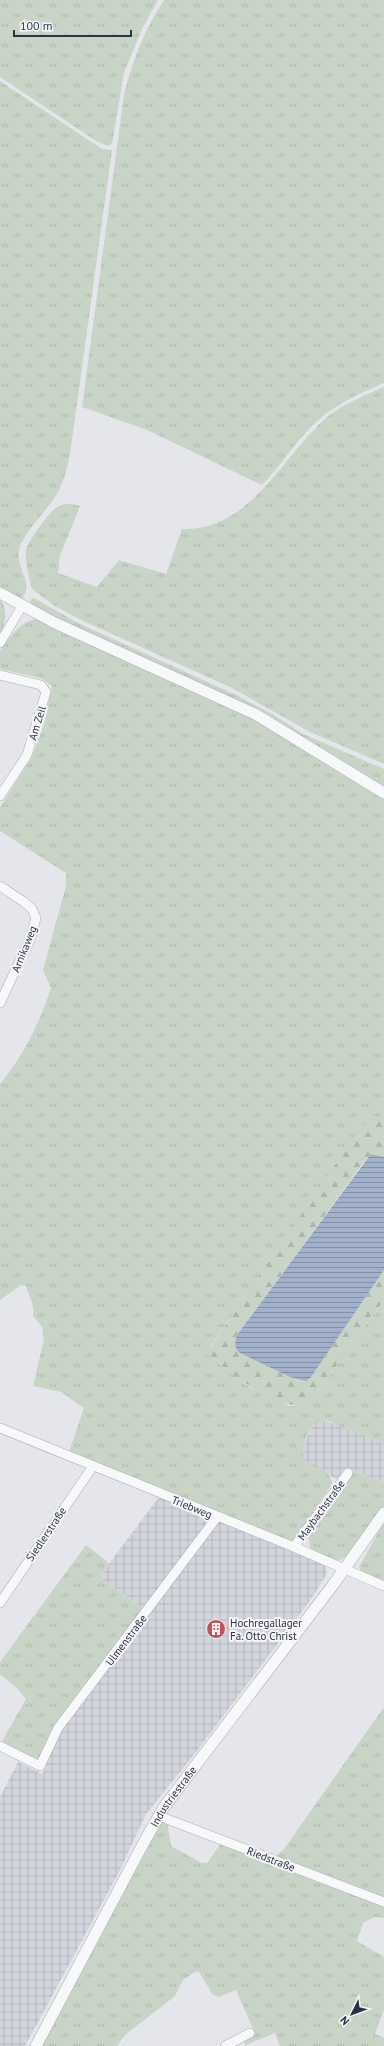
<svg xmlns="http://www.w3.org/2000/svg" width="384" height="2046" viewBox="0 0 384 2046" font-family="'PT Sans',sans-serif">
  <defs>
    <pattern id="industrial-grid" width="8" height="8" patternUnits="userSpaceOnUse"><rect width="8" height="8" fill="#d3d5dd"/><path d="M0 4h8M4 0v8" fill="none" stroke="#b5b7bf"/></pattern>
    <pattern id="grass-tufts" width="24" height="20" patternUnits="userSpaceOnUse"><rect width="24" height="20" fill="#c8d5c6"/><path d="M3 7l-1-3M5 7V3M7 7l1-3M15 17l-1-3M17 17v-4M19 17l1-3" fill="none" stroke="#acb7ab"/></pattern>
    <pattern id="forest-firs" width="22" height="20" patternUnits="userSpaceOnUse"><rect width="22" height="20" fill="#c8d5c6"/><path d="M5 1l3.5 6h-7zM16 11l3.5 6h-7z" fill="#acb7ab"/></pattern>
    <pattern id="water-rules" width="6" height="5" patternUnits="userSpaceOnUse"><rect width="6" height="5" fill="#a2b0c9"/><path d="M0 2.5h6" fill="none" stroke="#8490a5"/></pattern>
  </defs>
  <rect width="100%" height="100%" fill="#e5e6eb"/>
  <path fill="url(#industrial-grid)" d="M318 1419 338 1425 384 1444V1483L355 1471 345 1483 332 1477 327 1472 304 1460 302 1456 305 1443 313 1423Z
    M159 1497 312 1558 325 1565 327 1574 311 1599 197 1751 146 1814 120 1870 25 2046H0V1797L18 1762 42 1774 47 1765 44 1763 59 1732 151 1614 99 1577Z"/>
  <path fill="url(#grass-tufts)" d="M0 0H158L142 29 124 73 112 144 108 146 96 141 0 77Z
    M164 0H384V383C358 394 331 406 311 427 293 445 280 467 262 485L147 430 82 407 124 95C132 61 145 29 164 0Z
    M0 81 102 149 112 150 70 454C67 470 63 486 53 500 45 512 21 537 19 550 15 568 35 583 22 599L0 589Z
    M384 387V764L310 732 232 688 79 619 55 606 33 590C30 583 24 558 26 550 28 541 50 510 59 506 65 503 73 504 80 506L60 556 58 573 97 587 119 560 166 574 182 529C251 531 282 456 327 417 344 404 365 395 384 387Z
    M34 598 78 623 236 695 274 715 303 734 384 769V788L289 729 67 624 31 605 30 600Z
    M0 599C8 610 6 623 0 635Z
    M36 619 238 710 284 736 384 797V1119L373 1116 210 1347 245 1384 290 1406H307L384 1300V1444L328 1421 318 1419C309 1427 300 1448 304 1460 315 1465 331 1469 332 1484L295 1539 291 1542 69 1452 84 1408 61 1392 33 1386 44 1339 42 1327 33 1316C35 1305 29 1297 26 1286L21 1285 0 1300V1084C25 1053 38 1026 51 988L43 970 66 886V873L0 831V807L32 757 44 724 52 686 41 678 0 669V650C10 638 20 621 36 619Z
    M355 1471 384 1483V1506L345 1557 338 1561 311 1550 308 1536Z
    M384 1522V1584L364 1575 359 1567Z
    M86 1545 109 1563 99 1577 151 1614 59 1732 44 1763 2 1741 26 1699 17 1688 0 1674V1662Z
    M384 1707V1918L375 1917 363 1923 357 1941 384 1957V2010L375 2034 384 2038V2046H280L275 2033 246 2045 240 2035 253 2029 236 1990 219 1997 213 1995 199 1972H195L183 1980 175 1996 125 2035 117 2046H41L162 1821 169 1823 168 1827 171 1846 202 1863H207L222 1842 271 1861 284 1849Z"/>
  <path fill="url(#forest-firs)" d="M373 1116 384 1119V1157L371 1154 364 1162 237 1335C235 1343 233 1347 240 1353L290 1377H311L384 1270V1300L307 1406C278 1410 230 1374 208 1355L210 1348 359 1130Z"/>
  <path fill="url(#water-rules)" d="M371 1154 384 1157V1270L311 1377 306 1381 290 1377 240 1353C233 1347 235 1343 237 1335Z"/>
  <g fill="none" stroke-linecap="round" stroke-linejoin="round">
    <defs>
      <path id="minor" d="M0 643 22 606
        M0 675 41 685 46 692 27 755 0 796
        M0 886 24 902 32 909 36 918 31 937 0 1003
        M0 1428 294 1547 384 1586
        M294 1547 348 1473
        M0 1603 93 1466
        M0 1746 40 1766 58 1728 217 1517
        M159 1816 384 1902
        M225 2046 250 2033"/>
      <g id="tertiary">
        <path d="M0 593 55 623 255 714 384 793"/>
        <path id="s1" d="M36 2046 143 1844 164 1807 333 1585 384 1513"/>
      </g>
    </defs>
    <use href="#minor" stroke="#aaacb5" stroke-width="10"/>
    <use href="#tertiary" stroke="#aaacb5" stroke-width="12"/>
    <use href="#minor" stroke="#f7f8fa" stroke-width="9"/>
    <use href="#tertiary" stroke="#f7f8fa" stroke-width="11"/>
  </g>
  <defs>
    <symbol id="building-disc" viewBox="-11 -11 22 22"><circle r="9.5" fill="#c75356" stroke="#f4f6f9"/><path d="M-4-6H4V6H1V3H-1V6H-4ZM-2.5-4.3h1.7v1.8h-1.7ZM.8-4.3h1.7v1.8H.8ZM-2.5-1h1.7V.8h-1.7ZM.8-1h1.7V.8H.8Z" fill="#fff"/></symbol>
  </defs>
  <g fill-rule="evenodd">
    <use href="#building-disc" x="205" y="1618" width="22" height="22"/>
  </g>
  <g text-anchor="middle" stroke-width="4" stroke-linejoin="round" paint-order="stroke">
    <g font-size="11" fill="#2d3243" stroke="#f4f6f9">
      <text transform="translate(37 723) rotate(-73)" y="4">Am Zeil</text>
      <text transform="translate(24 949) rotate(-68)" y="4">Arnikaweg</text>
      <text transform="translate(192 1507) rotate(22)" y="4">Triebweg</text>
      <text transform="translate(321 1510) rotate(-54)" y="4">Maybachstraße</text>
      <text transform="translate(46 1534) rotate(-56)" y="4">Siedlerstraße</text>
      <text transform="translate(126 1640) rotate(-53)" y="4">Ulmenstraße</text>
      <text dy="4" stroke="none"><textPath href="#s1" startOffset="285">Industriestraße</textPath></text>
      <text transform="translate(271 1859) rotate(21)" y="4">Riedstraße</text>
    </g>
    <g font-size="11" fill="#2d3243" stroke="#f4f6f9" text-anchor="start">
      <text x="230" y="1627">Hochregallager<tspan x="230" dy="13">Fa. Otto Christ</tspan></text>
    </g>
  </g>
  <g transform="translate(352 2014) rotate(228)" stroke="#f4f6f9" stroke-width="3" paint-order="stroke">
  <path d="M0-3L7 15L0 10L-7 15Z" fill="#2d3243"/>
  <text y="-6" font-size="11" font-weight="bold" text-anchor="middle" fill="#2d3243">N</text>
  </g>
  <path d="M14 30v6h117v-6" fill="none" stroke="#2d3243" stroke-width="2"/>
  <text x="20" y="30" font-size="12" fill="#2d3243" stroke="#f4f6f9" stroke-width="3" paint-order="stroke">100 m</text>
</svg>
